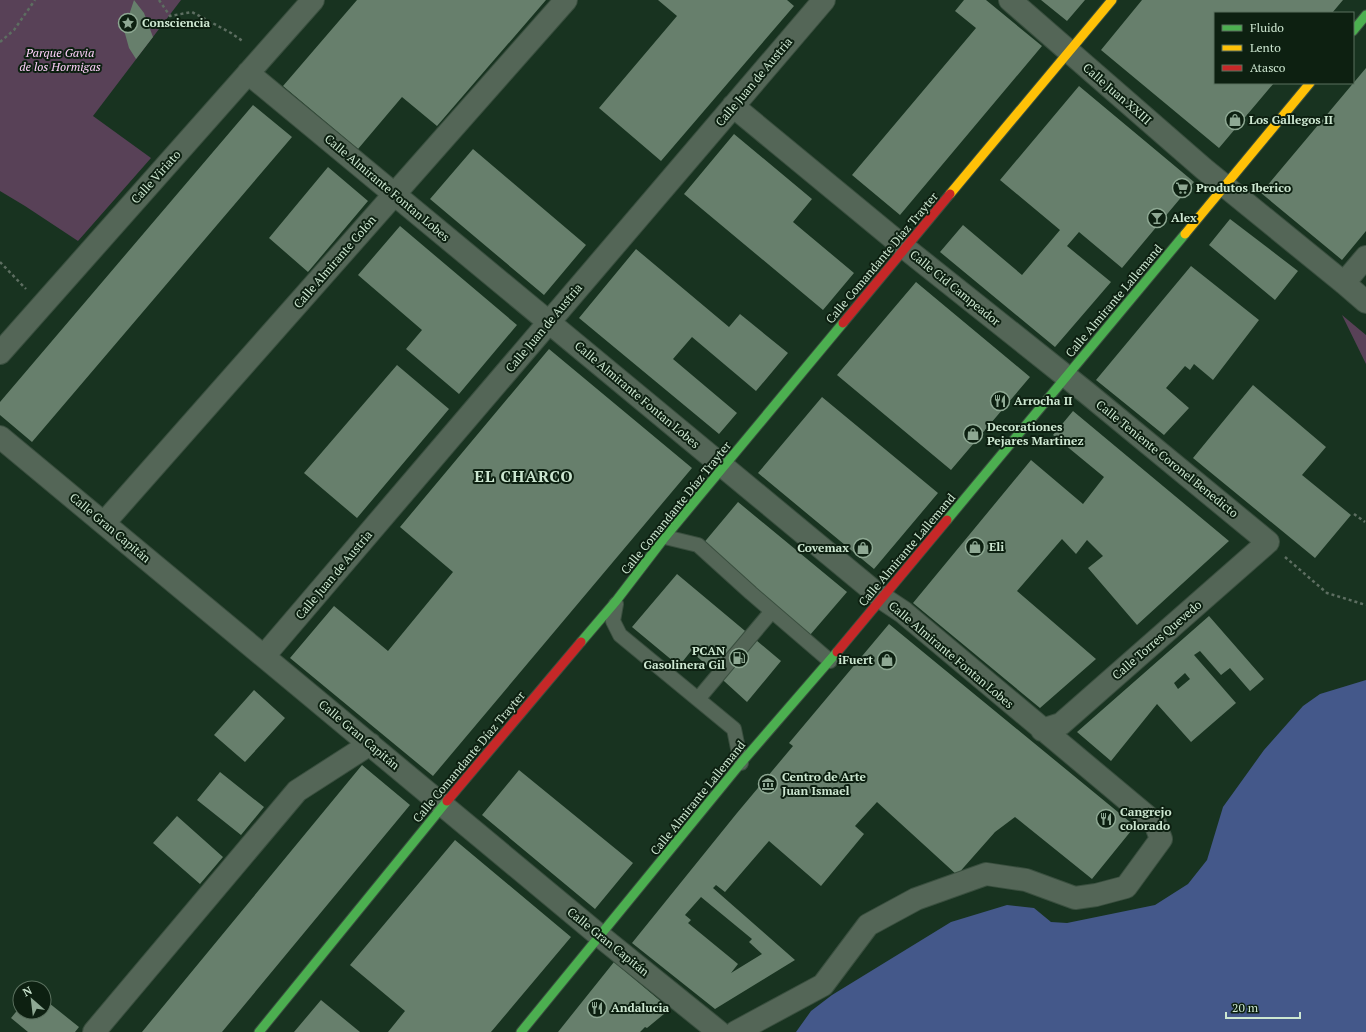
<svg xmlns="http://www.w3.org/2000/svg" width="1366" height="1032" viewBox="0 0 1366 1032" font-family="'PT Serif',serif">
  <rect width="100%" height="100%" fill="#183320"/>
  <path fill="#584157" d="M0 0H181L93 116 151 158 78 241 25 206 0 191Z
    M1342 315 1366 335V364Z"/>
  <path fill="#44588a" d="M1366 680V1032H796L811 1011 832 995 951 922 1007 905 1034 908 1051 922 1067 923 1155 905 1188 884 1207 860 1223 807 1264 750 1303 706 1320 694Z"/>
  <path fill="#677f6c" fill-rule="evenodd" d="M134 0 144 13 153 37 136 59 129 48 124 30Z
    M357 0H546L437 126 402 97 358 149 283 86Z
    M658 0H787L794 6 661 161 599 108 677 16Z
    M964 0H986L1042 46 900 215 852 175 976 28 955 11Z
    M1041 0H1085L1067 21Z
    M1142 0H1343L1332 13H1215V83H1274L1219 148 1101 50Z
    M1366 68V231L1342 260 1261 193Z
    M1079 86 1194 182 1122 268 1079 232 1067 246 1111 282 1055 347 940 252 963 225 1022 275 1060 230 1000 180Z
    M253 105 292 137 32 442 0 415V402Z
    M734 134 812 199 793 222 854 273 823 310 684 194Z
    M473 149 586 245 544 295 430 199Z
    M328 167 368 201 308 272 269 238Z
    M1230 219 1298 271 1275 300 1209 245Z
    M400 226 517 325 459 394 406 349 422 330 358 275Z
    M636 249 729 327 740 314 788 353 756 391 692 337 673 359 737 413 719 434 579 318Z
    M1191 266 1259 320 1213 380 1194 364 1190 370 1185 366 1166 388 1189 408 1164 435 1096 380Z
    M916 282 1030 377 951 470 837 375Z
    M549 349 692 468 433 776 290 658 334 606 388 651 453 572 400 527Z
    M397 365 449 409 357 518 304 473Z
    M1253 385 1326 447 1302 475 1351 515 1315 558 1193 458Z
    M822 397 938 493 874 569 758 473Z
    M1073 411 1229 541 1137 625 1088 568 1103 556 1087 540 1076 554 1062 539 1017 591 1096 659 1040 708 913 603 1031 460 1083 504 1104 477 1053 435Z
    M738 502 847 592 810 635 702 545Z
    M677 574 781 661 747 702 691 651 679 666 632 627Z
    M1209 616 1264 679 1250 691 1230 668 1221 675 1200 651 1194 655 1236 703 1191 742 1157 704 1111 761 1077 732ZM1185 673 1190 679 1178 689 1174 683Z
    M889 624 1135 826 1092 879 1015 817 995 832 957 875 877 802 855 826 864 834 821 886 769 841 725 892 716 885 713 888 795 960 715 1009 632 943 737 813 793 746 789 743ZM701 897 752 939 749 942 762 954 731 973 738 964 688 923 691 920 685 915Z
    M254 690 285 718 245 762 214 735Z
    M362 765 410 805 222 1032H142Z
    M519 770 633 863 595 909 482 815Z
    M220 772 264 807 241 835 197 800Z
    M177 816 223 857 200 884 153 843Z
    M455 840 571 937 491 1032H388L405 1011 350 965Z
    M614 962 670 1009 647 1028 645 1027 640 1032H558Z
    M44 999 79 1027 75 1032H28L11 1018 20 1007V1012H44Z
    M321 1000 360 1032H294Z"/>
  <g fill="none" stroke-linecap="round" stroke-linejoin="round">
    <defs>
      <path id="lane" d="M665 537 698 545 751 593 830 661
        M616 604 613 621 620 635 734 729 741 763
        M698 699 772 611"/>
      <path id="street" d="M1010 0 1204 169 1344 283 1366 302
        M248 73 882 598 903 612 1155 823 1161 839 1126 887 1096 895 1075 898 1026 880 986 874 916 899 868 925 823 985 736 1032
        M733 106 905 248 1087 393 1268 542 1061 724 1042 730
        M1344 283 1366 257
        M0 353 313 0
        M0 437 600 936 719 1032
        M104 523 566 0
        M264 656 824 0
        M94 1032 297 791 370 744"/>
      <path id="fast" d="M1353 31 1366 15
        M947 520 1185 234
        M581 642 616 601 665 537 843 323
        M259 1032 447 801
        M521 1032 741 763 837 652"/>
      <path id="slow" d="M950 194 1112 0
        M1185 234 1310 83"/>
      <path id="jam" d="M843 323 950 194
        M837 652 947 520
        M447 801 581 642"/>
    </defs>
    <use href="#lane" stroke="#3a4f3f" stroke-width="16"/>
    <use href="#street" stroke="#3a4f3f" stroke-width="24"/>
    <use href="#fast" stroke="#3a4f3f" stroke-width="11"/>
    <use href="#slow" stroke="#3a4f3f" stroke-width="11"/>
    <use href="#jam" stroke="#3a4f3f" stroke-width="11"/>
    <path stroke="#5d6e61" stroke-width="2.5" stroke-dasharray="3 3" stroke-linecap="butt" d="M159 0 170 16 192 12 231 33 244 42
      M0 42 14 30 35 0
      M0 262 26 289
      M1354 514 1365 522
      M1285 557 1327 593 1366 605"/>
    <use href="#lane" stroke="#546657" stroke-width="14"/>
    <use href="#street" stroke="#546657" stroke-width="22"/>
    <use href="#fast" stroke="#4caf50" stroke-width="9"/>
    <use href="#slow" stroke="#ffc107" stroke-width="9"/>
    <use href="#jam" stroke="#c62828" stroke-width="9"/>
  </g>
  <defs>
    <symbol id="sight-ring" viewBox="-11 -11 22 22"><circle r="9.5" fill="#0d2011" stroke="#8ea893" stroke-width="1.5"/><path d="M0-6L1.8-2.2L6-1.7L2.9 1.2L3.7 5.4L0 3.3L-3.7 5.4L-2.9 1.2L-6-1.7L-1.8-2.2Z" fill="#8ea893"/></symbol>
    <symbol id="shop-ring" viewBox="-11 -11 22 22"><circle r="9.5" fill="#0d2011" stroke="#8ea893" stroke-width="1.5"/><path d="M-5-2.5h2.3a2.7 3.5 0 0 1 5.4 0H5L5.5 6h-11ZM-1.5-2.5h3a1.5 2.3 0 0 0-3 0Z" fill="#8ea893"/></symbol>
    <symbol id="supermarket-ring" viewBox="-11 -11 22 22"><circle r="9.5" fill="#0d2011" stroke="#8ea893" stroke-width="1.5"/><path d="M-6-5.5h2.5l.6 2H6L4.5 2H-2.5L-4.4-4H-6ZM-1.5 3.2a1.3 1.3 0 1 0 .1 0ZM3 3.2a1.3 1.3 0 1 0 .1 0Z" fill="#8ea893"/></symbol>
    <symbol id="bar-ring" viewBox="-11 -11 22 22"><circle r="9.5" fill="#0d2011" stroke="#8ea893" stroke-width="1.5"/><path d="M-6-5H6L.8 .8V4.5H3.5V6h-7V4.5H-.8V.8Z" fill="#8ea893"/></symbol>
    <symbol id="restaurant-ring" viewBox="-11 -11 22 22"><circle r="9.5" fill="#0d2011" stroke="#8ea893" stroke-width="1.5"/><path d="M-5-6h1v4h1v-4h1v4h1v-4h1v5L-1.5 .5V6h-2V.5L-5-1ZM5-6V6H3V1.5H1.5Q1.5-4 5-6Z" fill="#8ea893"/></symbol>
    <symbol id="fuel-ring" viewBox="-11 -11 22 22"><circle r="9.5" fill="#0d2011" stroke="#8ea893" stroke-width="1.5"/><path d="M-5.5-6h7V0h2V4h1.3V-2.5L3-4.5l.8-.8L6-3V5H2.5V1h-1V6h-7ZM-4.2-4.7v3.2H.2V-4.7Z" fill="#8ea893"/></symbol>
    <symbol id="museum-ring" viewBox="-11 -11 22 22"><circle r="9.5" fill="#0d2011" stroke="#8ea893" stroke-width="1.5"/><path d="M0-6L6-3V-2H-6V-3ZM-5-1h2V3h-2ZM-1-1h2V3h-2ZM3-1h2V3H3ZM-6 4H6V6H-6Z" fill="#8ea893"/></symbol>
  </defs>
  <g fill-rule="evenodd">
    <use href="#sight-ring" x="117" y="12" width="22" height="22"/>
    <use href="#shop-ring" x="1224" y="109" width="22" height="22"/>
    <use href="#supermarket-ring" x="1171" y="177" width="22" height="22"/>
    <use href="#bar-ring" x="1146" y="207" width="22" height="22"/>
    <use href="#restaurant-ring" x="989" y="390" width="22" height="22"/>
    <use href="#shop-ring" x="962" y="423" width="22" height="22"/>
    <use href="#shop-ring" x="964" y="536" width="22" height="22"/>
    <use href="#shop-ring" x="852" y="537" width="22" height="22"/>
    <use href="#fuel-ring" x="728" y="647" width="22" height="22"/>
    <use href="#shop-ring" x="876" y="649" width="22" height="22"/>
    <use href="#museum-ring" x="757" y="773" width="22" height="22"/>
    <use href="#restaurant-ring" x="1095" y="808" width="22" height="22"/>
    <use href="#restaurant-ring" x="586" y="997" width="22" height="22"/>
  </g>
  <g text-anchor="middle" stroke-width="4" stroke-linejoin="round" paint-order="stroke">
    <g font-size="12" font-weight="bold" fill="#cde7d1" stroke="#0d2011" text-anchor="start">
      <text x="142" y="27">Consciencia</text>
      <text x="1249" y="124">Los Gallegos II</text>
      <text x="1196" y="192">Produtos Iberico</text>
      <text x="1171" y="222">Alex</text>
      <text x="1014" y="405">Arrocha II</text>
      <text x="987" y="431">Decorationes<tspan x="987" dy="14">Pejares Martinez</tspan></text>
      <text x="989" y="551">Eli</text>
      <text x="849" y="552" text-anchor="end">Covemax</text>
      <text x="725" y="655" text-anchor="end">PCAN<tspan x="725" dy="14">Gasolinera Gil</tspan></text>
      <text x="873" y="664" text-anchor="end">iFuert</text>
      <text x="782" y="781">Centro de Arte<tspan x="782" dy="14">Juan Ismael</tspan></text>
      <text x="1120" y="816">Cangrejo<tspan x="1120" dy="14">colorado</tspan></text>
      <text x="611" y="1012">Andalucia</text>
    </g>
    <g font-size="12" font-style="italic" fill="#fed0fa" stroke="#0d2011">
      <text x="60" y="57">Parque Gavia<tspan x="60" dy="14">de los Hormigas</tspan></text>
    </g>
    <g font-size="12" fill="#cde7d1" stroke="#0d2011">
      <text transform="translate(754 82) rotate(-50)" y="4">Calle Juan de Austria</text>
      <text transform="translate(1117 94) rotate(41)" y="4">Calle Juan XXIII</text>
      <text transform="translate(156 177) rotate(-48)" y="4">Calle Viriato</text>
      <text transform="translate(387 188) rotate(40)" y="4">Calle Almirante Fontan Lobes</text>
      <text transform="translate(882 258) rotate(-50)" y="4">Calle Comandante Díaz Trayter</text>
      <text transform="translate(335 262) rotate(-49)" y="4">Calle Almirante Colón</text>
      <text transform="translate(955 288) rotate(39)" y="4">Calle Cid Campeador</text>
      <text transform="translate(1114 301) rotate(-50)" y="4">Calle Almirante Lallemand</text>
      <text transform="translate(544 328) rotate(-50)" y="4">Calle Juan de Austria</text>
      <text transform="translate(637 395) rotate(40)" y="4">Calle Almirante Fontan Lobes</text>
      <text transform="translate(1167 459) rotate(39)" y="4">Calle Teniente Coronel Benedicto</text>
      <text transform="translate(676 508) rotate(-51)" y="4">Calle Comandante Díaz Trayter</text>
      <text transform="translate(110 528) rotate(40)" y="4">Calle Gran Capitán</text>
      <text transform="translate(907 550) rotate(-50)" y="4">Calle Almirante Lallemand</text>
      <text transform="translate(334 575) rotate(-50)" y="4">Calle Juan de Austria</text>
      <text transform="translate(1157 640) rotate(-41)" y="4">Calle Torres Quevedo</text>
      <text transform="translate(951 655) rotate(40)" y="4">Calle Almirante Fontan Lobes</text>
      <text transform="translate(359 735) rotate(40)" y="4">Calle Gran Capitán</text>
      <text transform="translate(469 757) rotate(-50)" y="4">Calle Comandante Díaz Trayter</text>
      <text transform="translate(698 798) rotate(-51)" y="4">Calle Almirante Lallemand</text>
      <text transform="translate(608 942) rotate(39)" y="4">Calle Gran Capitán</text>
    </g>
    <g font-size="16" font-weight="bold" letter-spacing="1" fill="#cde7d1" stroke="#0d2011">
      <text x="524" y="482">EL CHARCO</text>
    </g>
  </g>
  <rect x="1214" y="12" width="140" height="72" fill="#0d2011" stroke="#5a705e"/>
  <rect x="1222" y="25" width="20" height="6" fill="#4caf50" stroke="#5a705e"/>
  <text x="1250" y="32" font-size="12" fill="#cde7d1">Fluido</text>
  <rect x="1222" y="45" width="20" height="6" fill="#ffc107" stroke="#5a705e"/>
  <text x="1250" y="52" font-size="12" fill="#cde7d1">Lento</text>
  <rect x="1222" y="65" width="20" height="6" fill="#c62828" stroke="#5a705e"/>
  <text x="1250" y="72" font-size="12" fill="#cde7d1">Atasco</text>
  <g transform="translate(32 1000) rotate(332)"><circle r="19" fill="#0d2011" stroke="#5a705e"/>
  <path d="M0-3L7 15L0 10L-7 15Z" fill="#8ea893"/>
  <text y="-6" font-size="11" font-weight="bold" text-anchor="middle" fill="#cde7d1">N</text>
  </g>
  <path d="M1226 1012v6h74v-6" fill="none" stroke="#cde7d1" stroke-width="2"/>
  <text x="1232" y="1012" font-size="12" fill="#cde7d1" stroke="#0d2011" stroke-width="3" paint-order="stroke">20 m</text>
</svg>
